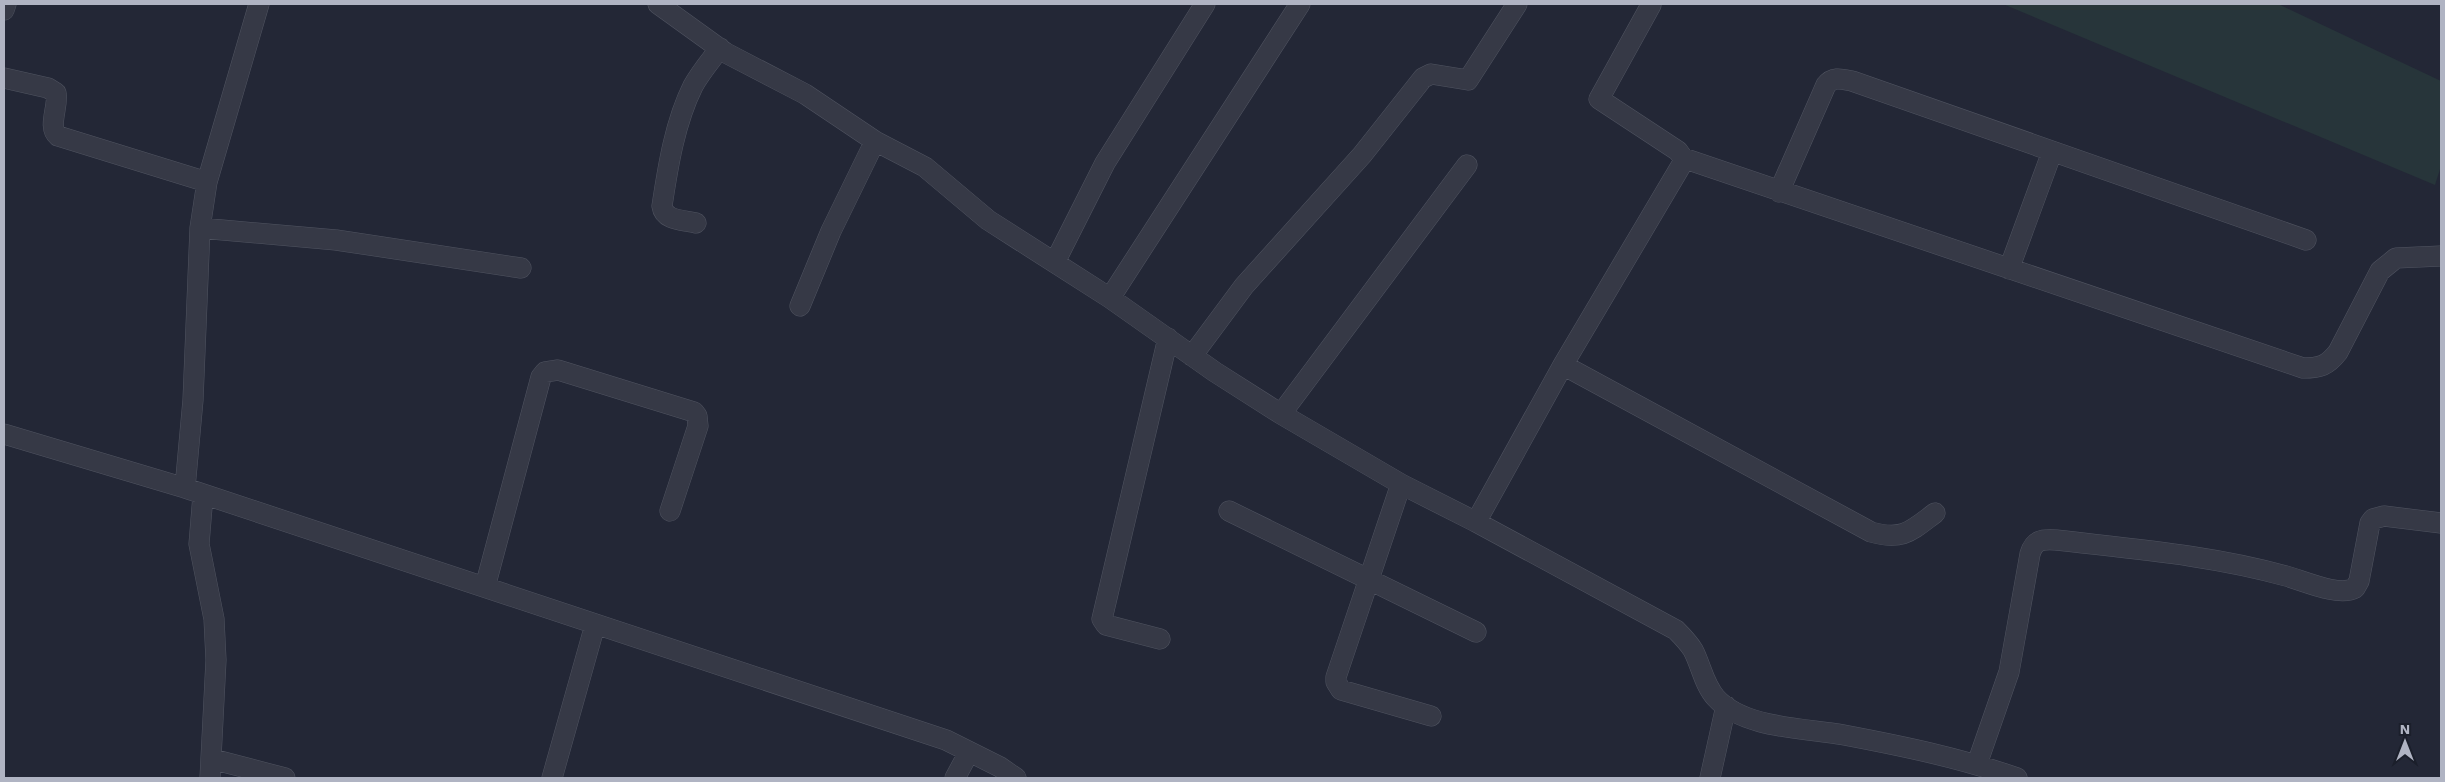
<svg xmlns="http://www.w3.org/2000/svg" width="2445" height="782" viewBox="0 0 2445 782" font-family="'Work Sans',sans-serif">
  <rect width="100%" height="100%" fill="#232736"/>
  <path fill="#27353a" d="M2003 4H2278L2441 81V166L2435 185Z"/>
  <g fill="none" stroke-linecap="round" stroke-linejoin="round">
    <defs>
      <path id="minor" d="M658 4 726 53 805 94 875 141 925 167 988 220 1110 298 1215 372 1281 414 1401 484 1476 522 1676 630C1682 636 1688 642 1693 650 1701 665 1704 685 1716 698 1744 729 1807 728 1844 735 1902 746 1961 758 2017 778
        M4 10 6 4
        M4 78 48 88 56 93C59 106 47 127 58 136L207 182
        M1683 158 2303 368C2320 368 2327 366 2338 352L2380 271 2396 258 2441 256
        M1779 192 1826 85C1833 76 1842 79 1852 81L2306 240
        M696 223C684 220 664 221 662 206 668 166 675 122 693 86 700 73 711 60 720 48
        M200 228 336 240 521 268
        M1055 262 1105 163 1205 4
        M2009 269 2052 152
        M1110 298 1300 4
        M800 306 831 231 875 141
        M1192 356 1244 286 1362 155 1423 78 1431 74 1468 80 1517 4
        M1563 365 1871 532C1903 541 1911 531 1935 513
        M1281 414 1467 165
        M4 434 185 488 946 740 1000 767 1016 778
        M1401 484 1336 677V682L1341 690 1431 716
        M185 488 193 400 200 228 207 182 259 4
        M203 495 199 544 214 619 216 660 210 778
        M1229 511 1476 632
        M1476 522 1563 365 1682 164 1683 158 1678 151 1599 99 1651 5
        M485 587 541 377 545 372 558 370 694 412 697 416 698 426 670 511
        M1160 639 1106 625 1102 619 1168 338
        M212 759 285 778
        M1977 764 2009 672 2030 554C2034 540 2042 539 2056 540 2133 549 2211 555 2286 576 2304 581 2339 597 2355 588L2359 581 2370 523 2373 519 2384 516 2441 523
        M552 778 595 625
        M955 778 969 752
        M1710 778 1726 706"/>
    </defs>
    <use href="#minor" stroke="#505461" stroke-width="21"/>
    <use href="#minor" stroke="#363946" stroke-width="20"/>
  </g>
  <rect width="2445" height="782" fill="none" stroke="#b0b4c3" stroke-width="10"/>
  <g transform="translate(2405 742)" stroke="#1b1f2b" stroke-width="4" paint-order="stroke">
  <path d="M0-4L9 19L0 12L-9 19Z" fill="#b0b4c3"/>
  <text y="-8" font-size="14" font-weight="bold" text-anchor="middle" fill="#b0b4c3">N</text>
  </g>
</svg>
